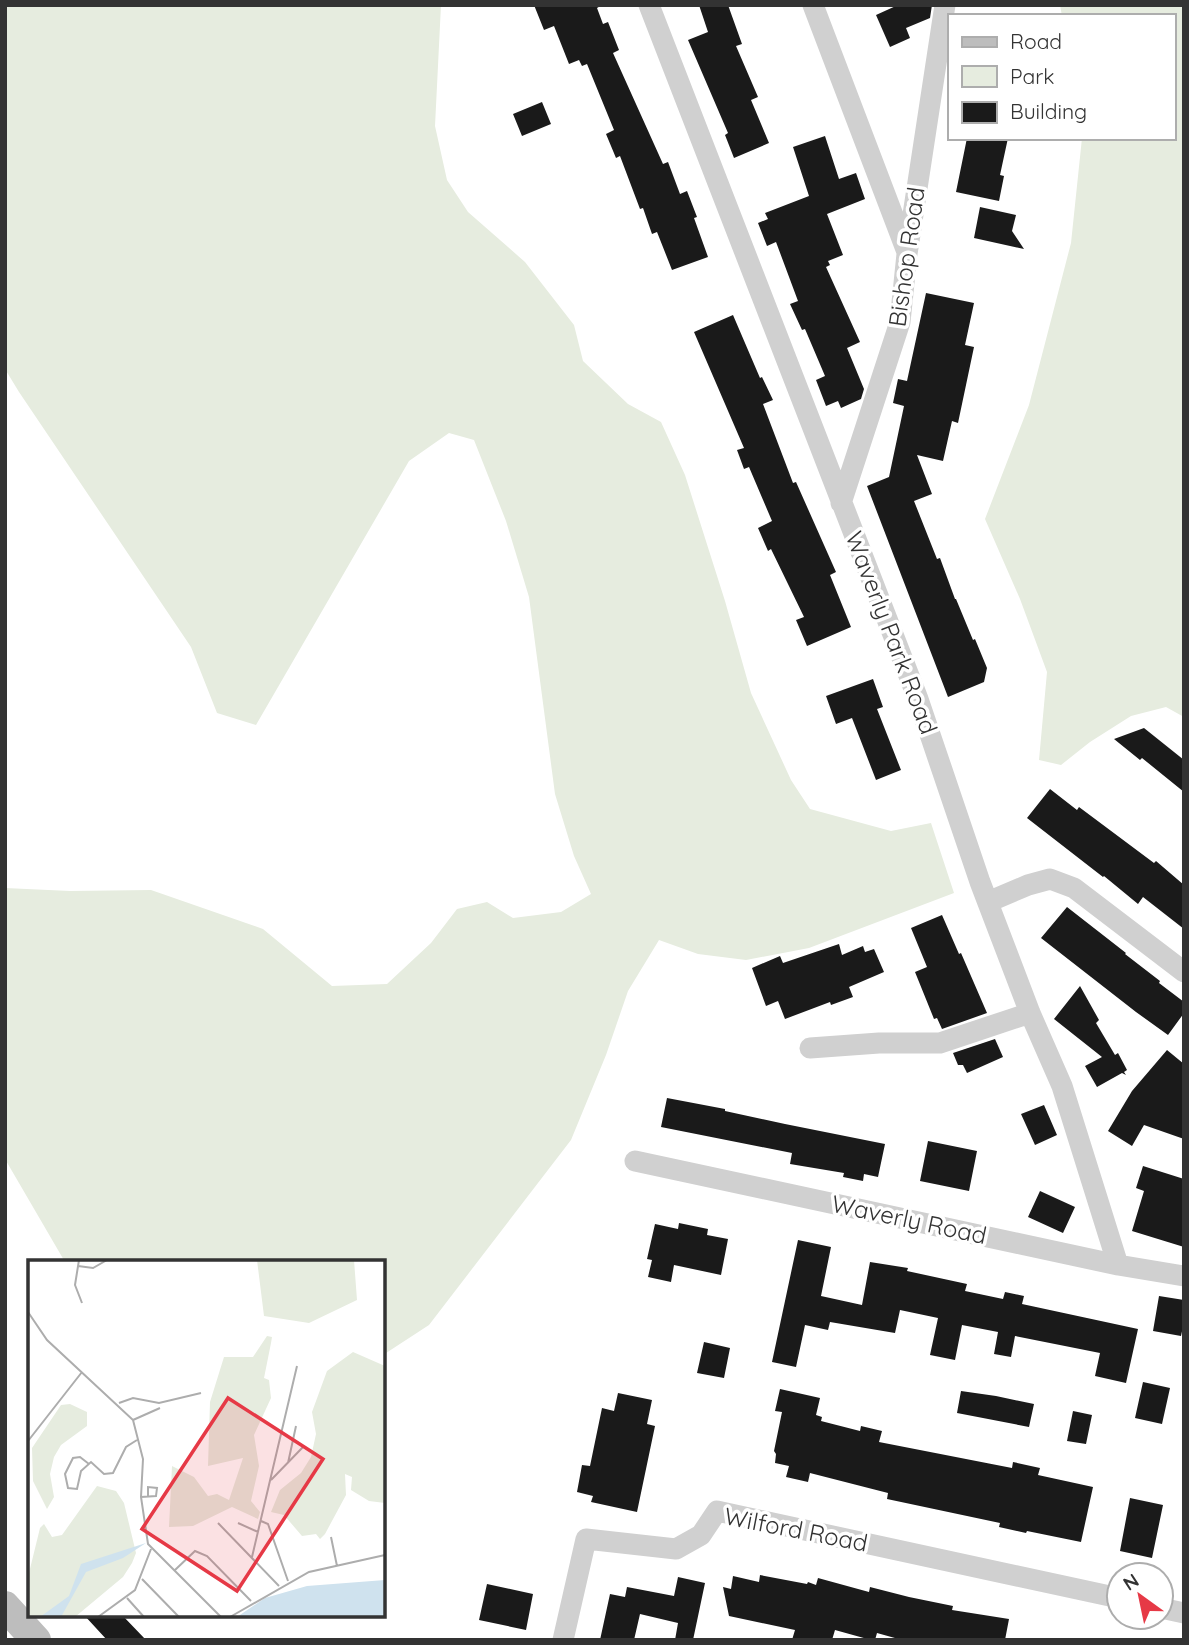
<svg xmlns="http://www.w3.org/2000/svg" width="1189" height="1645" viewBox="0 0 1189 1645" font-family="Quicksand,sans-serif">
  <rect width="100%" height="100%" fill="#fff"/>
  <path fill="#e6ecdf" d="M5 5H441L435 126 447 180 468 212 525 262 574 325 583 361 628 404 661 422 685 475 725 601 751 693 791 780 810 809 891 831 931 823 954 893 809 948 746 960 698 954 659 940 628 991 606 1055 571 1140 429 1325 383 1355V1262H65L5 1159V888L70 891 151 890 263 929 332 986 387 984 431 943 457 909 487 902 513 918 561 912 591 894 574 856 555 794 529 597 506 521 474 440 449 433 409 461 256 725 217 713 191 647 19 392 5 369Z
    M1060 5H1184V717L1166 707 1131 716 1090 742 1061 765 1039 760 1047 672 1020 599 985 519 1029 405 1071 243 1082 138H1173V16H1062Z"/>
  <path fill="#1a1a1a" d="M534 5H602L597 8 603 24 608 22 619 50 613 53 663 164 668 162 680 194 687 191 697 217 694 218 708 257 672 270 657 232 652 234 643 208 640 209 620 156 616 158 606 134 614 130 587 64 582 66 579 60 569 64 554 26 544 30Z
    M699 5H728L742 44 736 46 758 97 751 100 769 143 734 158 725 135 728 133 688 40 708 32Z
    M898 5H932L930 18 906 28 910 38 890 47 876 15Z
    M542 102 551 124 522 136 513 114Z
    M825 136 839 179 856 173 865 199 827 214 843 255 828 261 830 265 826 267 860 342 847 348 864 389 861 399 841 408 838 401 826 406 816 380 825 376 805 329 802 330 790 304 798 301 776 242 767 246 758 223 768 219 765 213 809 196 793 147Z
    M967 138H1008L1000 175 1004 176 999 201 956 192Z
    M980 207 1016 215 1012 231 1024 249 974 238Z
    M926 293 974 303 965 345 974 347 958 423 952 421 943 461 917 455 932 494 914 501 937 559 940 558 955 599H956L973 640 975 639 987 668 984 682 948 697 867 486 889 477 904 406 893 403 898 379 907 381Z
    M733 315 760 378 762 377 773 400 763 404 793 483 796 482 836 572 830 575 851 627 807 646 796 620 804 617 771 549 768 551 758 528 772 521 749 467 744 469 737 450 744 448 694 332Z
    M873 679 883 707 877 709 901 770 876 780 852 718 836 724 826 696Z
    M1144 728 1184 760V792L1142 758 1140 760 1114 739Z
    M1050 789 1077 810 1079 807 1154 863 1156 861 1184 885V929L1143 897 1138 904 1104 876 1103 877 1027 818Z
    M1067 907 1126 953 1125 954 1160 981 1159 983 1184 1002V1013L1168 1035 1136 1012 1041 938Z
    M942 915 959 954 961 953 987 1013 942 1029 937 1018 934 1019 915 972 927 967 911 928Z
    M839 944 842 955 863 946 865 952 874 949 884 972 849 987 853 997 831 1005 830 1002 785 1019 778 1001 766 1006 752 968 780 956 783 963Z
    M1080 986 1099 1020 1096 1023 1115 1055 1118 1053 1127 1070 1124 1072 1126 1075 1122 1073 1097 1087 1085 1066 1102 1057 1054 1019Z
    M995 1039 1003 1057 967 1073 963 1065H958L953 1053Z
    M1167 1050 1184 1064V1139L1144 1125 1132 1146 1108 1131 1132 1091Z
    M667 1098 725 1109V1111L785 1124 885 1144 878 1177 864 1174 863 1181 843 1177 844 1173 790 1164 792 1153 661 1127Z
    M1044 1105 1057 1135 1035 1145 1021 1114Z
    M928 1141 977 1151 969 1191 920 1181Z
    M1143 1166 1184 1179V1247L1132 1231 1144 1191 1136 1188Z
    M1040 1191 1075 1207 1063 1233 1028 1217Z
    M679 1223 708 1229 707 1235 728 1239 721 1275 674 1265 671 1282 648 1277 652 1260 647 1259 655 1224 678 1229Z
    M798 1240 831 1247 821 1296 862 1305 870 1262 908 1268 907 1271 967 1284 965 1291 1003 1299 1005 1292 1024 1296 1022 1304 1138 1329 1126 1383 1095 1376 1100 1353 1015 1336 1011 1357 994 1354 998 1332 962 1325 955 1360 930 1355 938 1318 900 1310 895 1333 830 1322 828 1330 805 1325 796 1367 772 1362Z
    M1159 1296 1184 1300V1322L1181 1336 1153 1331Z
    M704 1342 730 1348 724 1378 697 1373Z
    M1143 1382 1170 1388 1162 1424 1135 1418Z
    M780 1389 820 1398 816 1415 822 1417 821 1421 860 1431 861 1426 882 1431 879 1442 1012 1468 1013 1462 1040 1468 1038 1475 1093 1487 1081 1542 1027 1531 1026 1533 999 1527 1000 1523 887 1499 888 1493 810 1473 808 1482 786 1477 789 1466 775 1463 776 1454 774 1451 782 1412 775 1411Z
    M961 1391 996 1396 1034 1404 1029 1427 957 1413Z
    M618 1393 652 1400 647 1424 655 1426 637 1512 591 1502 593 1496 577 1492 582 1465 590 1466 602 1408 614 1411Z
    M1073 1411 1092 1415 1086 1444 1067 1441Z
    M1130 1498 1163 1505 1152 1558 1120 1551Z
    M760 1575 807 1584 808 1582 816 1585 818 1578 869 1592 870 1587 909 1597 953 1606 952 1610 1009 1619 1005 1640H902L877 1633 875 1640H871L835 1630 832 1640H792L795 1630 729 1616 723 1587 731 1589 733 1576 759 1582Z
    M678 1577 705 1583 693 1640H675L678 1623 640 1614 634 1640H600L610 1594 625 1597 627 1587 674 1596Z
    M487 1584 533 1594 526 1630 479 1620Z
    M84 1615H122L146 1640H107Z"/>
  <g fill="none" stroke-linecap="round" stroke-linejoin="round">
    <path stroke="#d0d0d0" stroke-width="21" d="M649 5 918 699 980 882 1030 1013 1062 1086 1118 1265
      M813 5 907 252
      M841 503 900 322 907 254 945 5
      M988 902 1028 885 1050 879 1074 888 1184 972
      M810 1048 879 1043H940L1030 1013
      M635 1161 1118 1265 1184 1276
      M1161 1608 1184 1613
      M563 1640 586 1539 676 1549 701 1535 717 1511 1119 1598"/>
    <path stroke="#bdbdbd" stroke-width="30" d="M5 1606 36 1640"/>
  </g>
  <g text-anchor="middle" stroke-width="7" stroke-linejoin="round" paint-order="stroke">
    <g font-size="24" fill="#333" stroke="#fff">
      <text transform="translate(907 257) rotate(-82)" y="8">Bishop Road</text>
      <text transform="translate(891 633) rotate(69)" y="8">Waverly Park Road</text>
      <text transform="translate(909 1220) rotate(12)" y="8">Waverly Road</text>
      <text transform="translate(796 1530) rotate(11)" y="8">Wilford Road</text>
    </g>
  </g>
  <g transform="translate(28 1260)">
    <rect width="357" height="357" fill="#fff"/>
    <path d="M229 0H326L329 40 281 63 236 56ZM239 76 244 77 243 83 236 118 241 120 243 138 226 175 231 206 223 241 232 252 230 259 204 247 165 266 141 267 144 206 166 217 180 236 189 234 201 240 215 198 180 206 182 142 196 97H225ZM325 92 357 106V243L341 241 323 230 324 217 317 214 318 235 297 274 292 279 288 274 274 276 256 255 243 252 252 230 273 213 283 197 288 174 284 152 299 111ZM42 144 59 152V166L33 185 26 197 22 214 26 237 19 249 5 221 4 188 33 145ZM69 226 88 231 96 243 108 293 104 303 95 317 47 357H0V317L12 268 16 264 24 277 34 275Z" fill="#e6ecdf"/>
    <path d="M118 283 95 298 58 312 33 357H12L41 336 53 304ZM357 320V357H209L237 338 279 326Z" fill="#cfe2ee"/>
    <path fill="none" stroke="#adadad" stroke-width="2" d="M51 0 47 25 54 43M50 6 65 8 79 0M0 52 19 80 105 160 115 199 113 237 120 284 193 357M91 143 105 138 131 143 173 133M105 160 132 148M0 181 54 112M260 203 268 166M61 204 52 197 45 198 37 214 40 228 49 229 53 211 63 202 76 214 85 213 98 187 109 180M243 220 276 186M113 237 128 236 129 228 120 227V237M233 261 240 264 260 321M190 263 251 326M210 263 230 272M303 277 309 306M224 297 269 106M147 310 167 291 179 296 223 341M114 319 151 357M99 338 116 357M70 357 107 330 123 289M202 357 281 312 357 295"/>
    <path fill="#e63946" fill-opacity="0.15" stroke="#e63946" stroke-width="3.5" d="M200 138 295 199 209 331 114 269Z"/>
    <rect width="357" height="357" fill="none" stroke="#333" stroke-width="3.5"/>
  </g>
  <rect width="1189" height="1645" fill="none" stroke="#333333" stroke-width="14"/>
  <rect x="948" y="14" width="228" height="126" fill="#ffffff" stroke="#adadad" stroke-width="2"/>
  <rect x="962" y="37" width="35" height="10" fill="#bdbdbd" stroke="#adadad" stroke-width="2"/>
  <text x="1010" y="49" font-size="21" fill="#333333">Road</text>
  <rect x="962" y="66" width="35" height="21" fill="#e6ecdf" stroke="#adadad" stroke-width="2"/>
  <text x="1010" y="84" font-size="21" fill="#333333">Park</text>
  <rect x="962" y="102" width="35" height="21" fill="#1a1a1a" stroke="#adadad" stroke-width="2"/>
  <text x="1010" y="119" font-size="21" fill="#333333">Building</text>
  <g transform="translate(1140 1596) rotate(327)"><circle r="33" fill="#ffffff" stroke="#adadad" stroke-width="2"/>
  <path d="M0-5L12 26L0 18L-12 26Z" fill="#e63946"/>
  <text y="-10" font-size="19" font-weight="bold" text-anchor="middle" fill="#333333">N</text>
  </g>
</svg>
